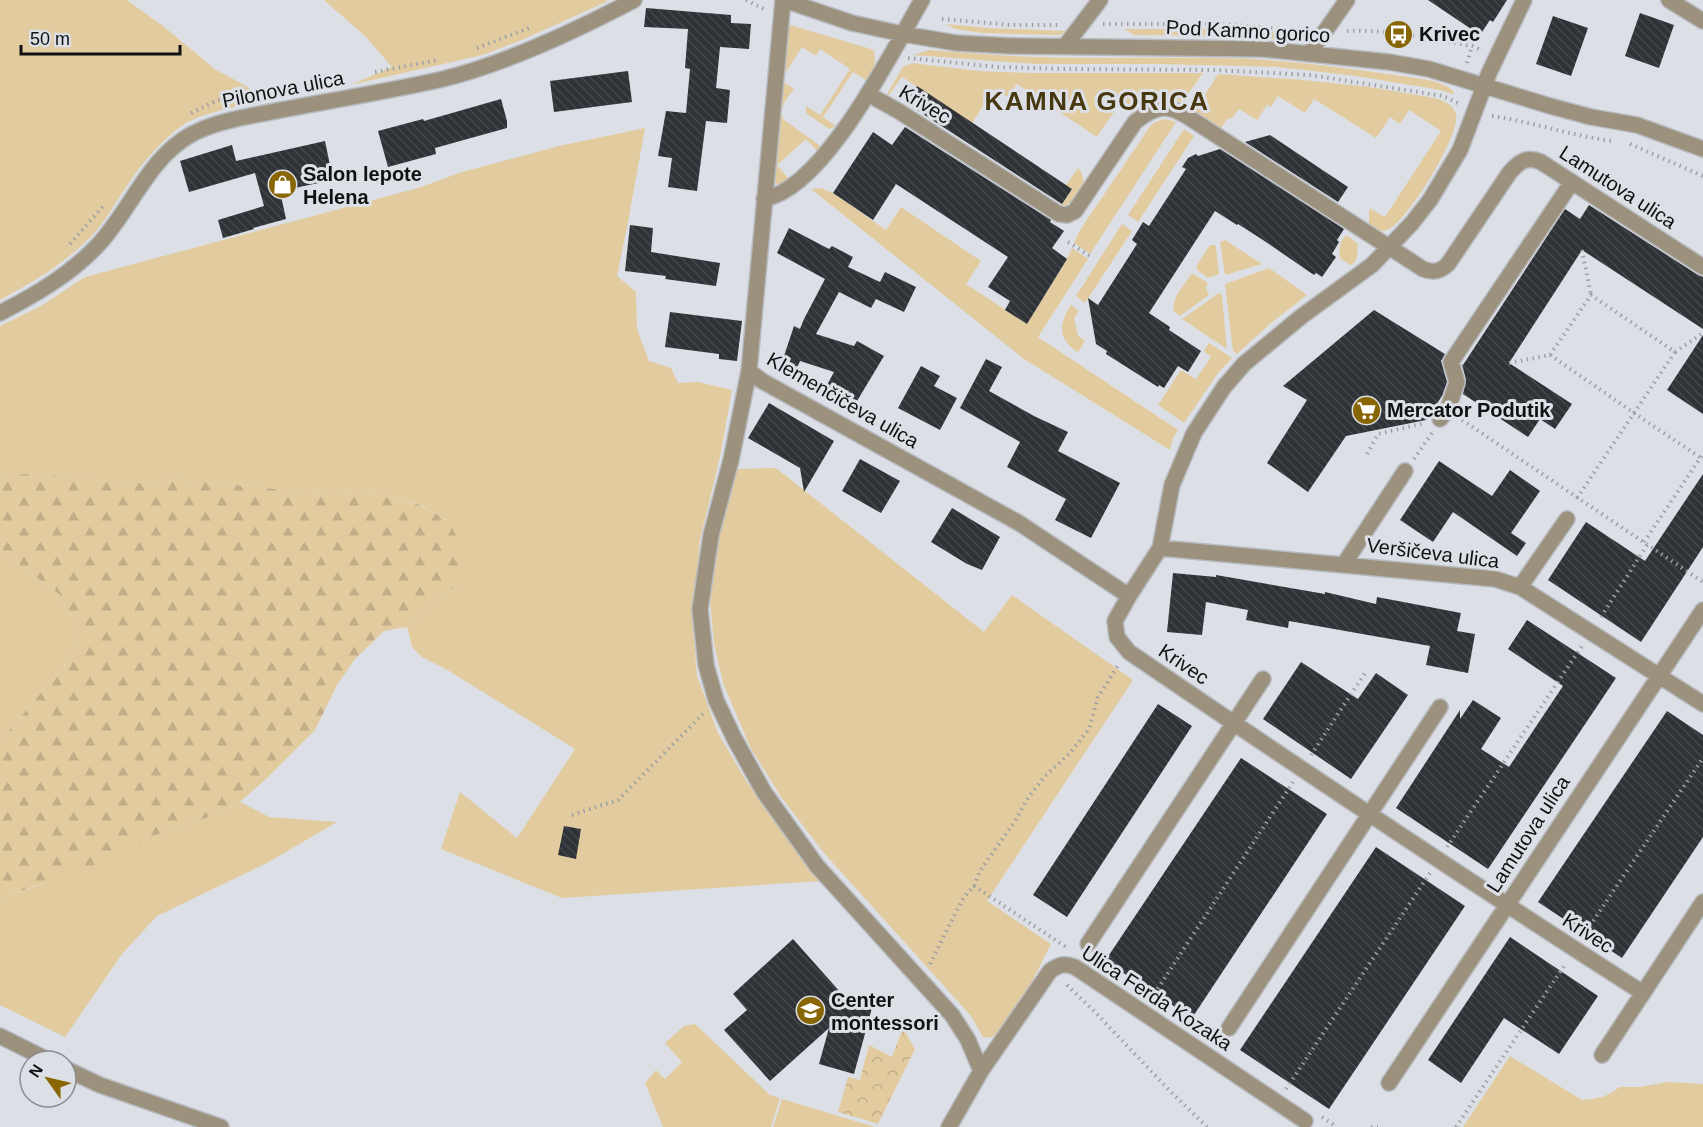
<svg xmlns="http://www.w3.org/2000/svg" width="1703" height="1127" viewBox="0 0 1703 1127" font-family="Helvetica,sans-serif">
  <defs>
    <pattern id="forest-firs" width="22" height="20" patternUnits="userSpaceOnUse" patternTransform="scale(1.5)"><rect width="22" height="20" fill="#e2cc9f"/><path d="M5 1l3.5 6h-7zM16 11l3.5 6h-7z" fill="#c1ae88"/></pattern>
    <pattern id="park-crowns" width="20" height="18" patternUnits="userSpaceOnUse" patternTransform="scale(1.5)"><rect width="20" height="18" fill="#e2cc9f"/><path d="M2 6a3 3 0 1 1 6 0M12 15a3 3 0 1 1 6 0" fill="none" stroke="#c1ae88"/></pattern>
    <pattern id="building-back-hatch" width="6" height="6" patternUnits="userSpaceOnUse" patternTransform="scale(1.5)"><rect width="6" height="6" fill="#2f3236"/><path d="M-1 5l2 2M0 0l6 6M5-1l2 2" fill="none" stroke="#43464a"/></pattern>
  </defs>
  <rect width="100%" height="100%" fill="#dce0e6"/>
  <path fill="#e2cc9f" d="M0 0H127L163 26 216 70 250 88 251 103C231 108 209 112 190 121 166 134 142 163 127 186 116 201 108 217 96 231 69 261 35 281 0 300Z
    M324 0H606V2L524 39 483 55 350 85 392 67 365 36Z
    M946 24 987 28 1067 31 1059 35 982 33 955 29Z
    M790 25 871 49 874 51 875 60 874 67 867 81 853 72 823 117 836 126 829 129 806 113V106L820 115 850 69 820 49 816 56 802 47 781 80 794 89C787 99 779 106 783 119L819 145 821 147 819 153 806 139 777 165 789 179 786 184 778 185 772 180 785 32Z
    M1124 29C1187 29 1253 26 1315 37L1304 41 1233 36 1134 35Z
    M929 50C965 53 1002 56 1038 57 1096 59 1154 57 1212 58 1273 58 1334 66 1394 75 1411 78 1443 79 1454 92L1453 94 1440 90 1356 76 1278 67 1158 64H1036L913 55Z
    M912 63 978 71 1033 73H1203L1186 97 1185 105C1163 92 1151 94 1133 113L1119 104 1097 137 1017 84 1008 97 994 89 972 123 902 77 889 95 887 94 903 67Z
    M1218 74 1304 80 1370 87 1435 98C1444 101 1454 104 1456 115 1460 136 1408 220 1389 229 1382 233 1374 230 1369 224V210L1371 209 1385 217 1441 131 1409 110 1400 124 1390 117 1376 138 1314 99 1305 113 1278 96 1271 107 1267 105 1257 120 1239 109 1231 119 1228 118 1221 128 1195 111Z
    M1165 119 1176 122 1090 254 1074 243 1080 230 1151 125 1155 122Z
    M645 128 628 222 617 276 636 292 637 329 649 361 671 368 678 383 698 382 732 390 720 457 700 540 693 627 697 676 718 733 747 782 794 848 821 881 562 898 441 849 460 792 517 838 575 749 449 671 422 657 412 647 407 627 434 601 460 584 449 521 421 505 384 495 306 492 173 479 126 484 39 473 0 476V326L41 306 85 277 418 188 462 172 559 146Z
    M1184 129 1194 136 1138 222 1128 215Z
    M1078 168C1091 182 1078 204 1061 206L1072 189 1066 185Z
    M821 188 833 193 886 230 901 207 981 261 966 284 1027 324 1067 259 1072 248 1088 259 1038 337 1178 430 1173 438 1170 450 1024 359 811 189Z
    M1122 224 1132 231 1085 303 1076 296Z
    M1345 236H1348L1358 244C1357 252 1359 262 1350 265L1340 258C1339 249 1339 244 1345 236Z
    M1225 240 1262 264 1225 275 1220 242Z
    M1210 245H1215L1216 247 1219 274 1208 278 1197 270V265Z
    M1269 268 1307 295 1271 323 1237 354 1233 351 1225 284Z
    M1192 273 1208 283 1206 288 1209 295 1180 316 1174 311 1173 307 1176 296Z
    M1219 293 1222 295 1227 349 1182 319Z
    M1071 305 1079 311 1074 318 1078 336 1085 341 1078 352C1057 339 1059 324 1071 305Z
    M1209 343 1232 358 1218 373 1184 423 1158 405 1181 370 1196 379 1211 357 1204 351Z
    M776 468 984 632 1012 595 1133 680 987 901 1051 944 1024 997 1001 1032 990 1038 983 1037 971 1016 824 853 781 797 750 747 723 683 714 644 710 600 717 540 736 469Z
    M0 548 12 560 59 594 78 629V638L69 660 0 741Z
    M240 802 269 817 337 822 267 863 157 916 122 954 65 1037 0 1005V899L37 886 153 836 206 818Z
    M695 1024 770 1095 780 1098 771 1127H663L645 1083 656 1070 665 1079 682 1062 665 1043 684 1026Z
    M1510 1056 1582 1100C1596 1099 1609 1097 1619 1087H1640L1668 1082 1703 1084V1127H1463Z
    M782 1099 875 1127H773Z"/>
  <path fill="url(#forest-firs)" d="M39 473 126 484 173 479 306 492 384 495 420 505 449 521 469 563 460 584 434 601 407 627 384 631 355 659 337 685 315 730 266 779 240 802 206 818 153 836 102 862 0 899V741L69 660 78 638V629L59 594 12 560 0 548V476Z"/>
  <path fill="url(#park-crowns)" d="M903 1028 915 1049 878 1124 838 1112 848 1077 860 1080 869 1045 892 1057Z"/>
  <path fill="url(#building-back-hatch)" d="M1428 0H1507L1493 22 1490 20 1480 35Z
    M646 8 731 15V23L751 24 749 49 720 47 716 88 730 90 727 123 706 121 697 191 668 187 672 158 658 156 666 111 686 113 690 69 685 68 688 29 644 27Z
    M1640 13 1674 25 1659 68 1625 56Z
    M1553 16 1588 28 1571 76 1536 64Z
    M628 71 632 102 554 112 550 81Z
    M917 86 1072 189 1062 204 906 103Z
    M501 99 507 121V128L435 148 436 154 388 167 378 131 423 119 424 121Z
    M905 127 1051 220 1050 222 1064 231 1052 248 1067 259 1027 324 1005 310 1010 301 988 287 1008 257 896 184 873 220 833 193 873 132 892 145Z
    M1270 135 1348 187 1338 202 1245 142Z
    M325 141 333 180 280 191 286 219 253 228 254 229 223 238 218 220 264 206 255 173 189 192 180 161 232 145 236 161Z
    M1220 149 1344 229 1337 240 1339 242 1332 254 1336 257 1322 277 1316 273 1314 275 1263 240 1238 224 1237 225 1215 211 1149 313 1170 327 1169 330 1201 351 1188 372 1178 366 1164 388 1159 385 1158 387 1106 354 1107 351 1096 344 1088 298 1098 305 1137 244 1132 240 1143 222 1149 226 1186 169 1182 167 1188 158 1196 154 1198 156Z
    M1589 205 1698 275 1703 277V329L1582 250 1509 363 1572 404 1555 429 1540 419 1528 437 1463 394 1466 380 1462 364 1463 365 1565 209 1580 219Z
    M630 225 653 228 651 252 720 263 716 286 665 279 666 276 625 271Z
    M789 228 829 249 832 246 853 257 848 267 880 282 885 272 916 287 904 312 876 299 871 308 839 292 816 334 854 346 857 341 884 356 857 401 827 385 834 372 800 361 796 370 788 367 791 358 784 356 794 326 800 329 804 319 825 279 777 253Z
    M1374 310 1445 354 1441 361 1447 382 1442 396 1426 420 1346 436 1308 492 1267 463 1307 400 1283 386Z
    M670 312 742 321 737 361 719 359V354L665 347Z
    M1703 335V414L1667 390Z
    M986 359 1002 367 989 391 1034 416 1068 432 1058 451 1120 483 1091 538 1055 520 1066 499 1007 467 1020 442 960 408Z
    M921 366 940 376 934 386 957 398 940 430 898 408Z
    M769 403 834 441 804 492 800 468 748 438Z
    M860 459 900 481 881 513 842 491Z
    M1439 461 1492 496 1510 470 1540 491 1511 533 1526 543 1517 556 1453 512 1433 542 1400 520Z
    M1703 474V547L1641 642 1548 580 1586 522 1645 561Z
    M952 508 1000 537 982 570 967 564 931 542Z
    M1173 573 1216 577V575L1325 594V592L1376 604 1377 597 1461 613 1457 631 1475 634 1468 673 1426 665 1430 646 1289 621 1288 628 1246 620 1248 610 1206 602 1202 635 1167 632Z
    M1527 620 1616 678 1488 869 1396 808 1460 710V719L1473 700 1501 718 1481 749 1509 767 1563 686 1508 649Z
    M1301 662 1358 699 1376 673 1408 695 1351 779 1263 719Z
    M1158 704 1192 726 1067 917 1033 895Z
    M1667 711 1703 735V837L1622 958 1538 902Z
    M1241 758 1327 814 1192 1018 1105 961Z
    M564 826 581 829 576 859 558 855Z
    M1376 847 1465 906 1329 1109 1240 1050Z
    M1510 937 1598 996 1559 1054 1504 1018 1461 1083 1428 1060Z
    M793 939 849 1002 872 1008 854 1074 819 1064 829 1028 770 1081 724 1030 747 1010 733 994Z"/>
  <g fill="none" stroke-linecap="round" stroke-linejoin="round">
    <defs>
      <path id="minor" d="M783 0 749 371 762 381 1019 523 1129 596
        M784 0 852 23 903 34 956 43 1012 46 1262 49 1389 62 1429 69 1550 106 1591 117 1637 125 1703 149
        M1524 0 1489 73 1460 150 1430 200 1412 223 1372 265 1302 316 1244 364 1224 387 1194 433 1172 485 1160 548 1129 596 1115 621 1117 637 1129 652C1299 768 1470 882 1643 993L1703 902
        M1669 0 1703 21
        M1065 46 1100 0
        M1309 54 1347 0
        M868 94 900 112 1059 214 1067 215 1075 211 1135 122C1145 114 1158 105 1171 109 1176 110 1181 113 1185 115L1423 269C1433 273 1440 272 1448 264L1510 172C1520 161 1527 156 1541 162L1703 267
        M764 199C825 188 892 51 922 0
        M0 313C35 295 71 274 98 245 131 210 148 158 192 134 209 125 226 121 245 117 309 104 375 94 439 80 503 65 575 31 634 0
        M749 371 731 460 711 535 700 609 706 665 716 700 734 738 764 792 817 866 952 1015 968 1040 981 1071
        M1440 419 1447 411 1457 382 1451 362 1572 182
        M1160 548 1495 579 1520 587 1703 704
        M1344 564 1405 471
        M1520 587 1567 519
        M1088 944 1263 679
        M1229 1028 1440 707
        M0 1036 50 1061
        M1602 1055 1643 993
        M66 1069 100 1085 221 1127
        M1389 1083 1703 610
        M949 1127 981 1071 1050 971C1060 964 1065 963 1075 967L1305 1121"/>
    </defs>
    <use href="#minor" stroke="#b7bbc0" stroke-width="18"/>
    <path stroke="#9da0a4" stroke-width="4" stroke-dasharray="1.5 4.5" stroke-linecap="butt" d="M746 0 764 9
      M942 19 1011 25H1059
      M1103 24H1222L1306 31
      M1347 31C1389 29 1431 39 1472 46L1481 50
      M477 48 529 28
      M908 58 998 67 1068 69 1214 70 1310 75 1443 96 1460 104
      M1467 63 1472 46
      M375 72 438 60
      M191 113 218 100 250 96
      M1492 116C1533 122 1572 136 1613 141
      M1630 144 1703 176
      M1068 242 1093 258
      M70 244 105 204
      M1582 250 1591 295
      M1675 352 1703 333
      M1509 363 1550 355 1591 295 1675 352 1634 413 1550 355
      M1462 420 1703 582
      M1367 454 1378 434 1425 423
      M1414 459 1432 433
      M1577 498 1634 413 1701 458
      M1644 542 1703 454
      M1601 617 1647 545
      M1311 755 1365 673
      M572 815 618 800 703 714
      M1447 847 1582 646
      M974 886 1066 947
      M1583 936 1703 758
      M930 964 954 916 964 897 974 886 980 871 1015 821 1028 798 1044 777 1070 753 1089 729 1098 697 1119 664
      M1067 985 1095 1012 1169 1090 1207 1127
      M1151 999 1293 782
      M1286 1089 1430 873
      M1322 1117 1337 1127
      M1371 1127H1378
      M1456 1127 1566 963"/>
    <use href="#minor" stroke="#9b917d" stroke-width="15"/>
  </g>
  <defs>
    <symbol id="bus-disc" viewBox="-11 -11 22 22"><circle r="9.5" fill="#886603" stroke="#dce0e6"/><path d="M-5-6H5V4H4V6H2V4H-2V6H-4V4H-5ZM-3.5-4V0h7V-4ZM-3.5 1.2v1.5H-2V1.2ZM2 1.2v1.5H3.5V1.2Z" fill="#fff"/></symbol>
    <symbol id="shop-disc" viewBox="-11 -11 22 22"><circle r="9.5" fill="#886603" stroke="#dce0e6"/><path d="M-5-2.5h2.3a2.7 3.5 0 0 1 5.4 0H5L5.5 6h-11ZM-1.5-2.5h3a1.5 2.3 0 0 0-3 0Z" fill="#fff"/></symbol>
    <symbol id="supermarket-disc" viewBox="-11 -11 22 22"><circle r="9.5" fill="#886603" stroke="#dce0e6"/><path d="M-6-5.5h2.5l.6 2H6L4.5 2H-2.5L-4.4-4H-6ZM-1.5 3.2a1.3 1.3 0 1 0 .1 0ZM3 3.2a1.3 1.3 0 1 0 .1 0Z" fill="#fff"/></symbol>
    <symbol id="school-disc" viewBox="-11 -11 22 22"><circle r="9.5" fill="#886603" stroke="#dce0e6"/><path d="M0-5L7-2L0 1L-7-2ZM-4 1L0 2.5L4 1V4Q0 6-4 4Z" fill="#fff"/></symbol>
  </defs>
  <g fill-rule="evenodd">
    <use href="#bus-disc" x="1382" y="18" width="33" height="33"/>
    <use href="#shop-disc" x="266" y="168" width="33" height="33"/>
    <use href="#supermarket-disc" x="1350" y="394" width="33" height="33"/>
    <use href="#school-disc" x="794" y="994" width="33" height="33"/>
  </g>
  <g text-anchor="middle" stroke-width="6" stroke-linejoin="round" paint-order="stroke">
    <g font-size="20" fill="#0f1112" stroke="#dce0e6">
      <text transform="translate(1248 31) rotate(3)" y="7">Pod Kamno gorico</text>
      <text transform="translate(283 89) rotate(-11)" y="7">Pilonova ulica</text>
      <text transform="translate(925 104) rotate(31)" y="7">Krivec</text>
      <text transform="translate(1618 187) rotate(33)" y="7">Lamutova ulica</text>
      <text transform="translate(843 400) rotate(30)" y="7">Klemenčičeva ulica</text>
      <text transform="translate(1433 553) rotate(7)" y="7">Veršičeva ulica</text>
      <text transform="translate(1184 664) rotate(34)" y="7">Krivec</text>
      <text transform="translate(1528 834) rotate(-57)" y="7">Lamutova ulica</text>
      <text transform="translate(1588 933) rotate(33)" y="7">Krivec</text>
      <text transform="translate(1157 998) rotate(33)" y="7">Ulica Ferda Kozaka</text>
    </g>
    <g font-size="20" font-weight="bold" fill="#0f1112" stroke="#dce0e6" text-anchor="start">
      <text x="1419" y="41">Krivec</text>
      <text x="303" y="181">Salon lepote<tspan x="303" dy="23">Helena</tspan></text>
      <text x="1387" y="417">Mercator Podutik</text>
      <text x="831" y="1007">Center<tspan x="831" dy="23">montessori</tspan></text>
    </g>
    <g font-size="26" font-weight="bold" letter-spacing="1.5" fill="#483810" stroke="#dce0e6">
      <text x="1097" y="110">KAMNA GORICA</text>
    </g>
  </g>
  <g transform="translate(48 1079) rotate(304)"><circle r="28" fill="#dce0e6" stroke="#8a8d91" stroke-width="1.5"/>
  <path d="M0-4.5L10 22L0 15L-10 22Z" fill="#886603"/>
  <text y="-9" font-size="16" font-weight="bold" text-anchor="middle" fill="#0f1112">N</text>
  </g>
  <path d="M21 45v9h159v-9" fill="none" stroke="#0f1112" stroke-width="3"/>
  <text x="30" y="45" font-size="18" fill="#0f1112" stroke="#dce0e6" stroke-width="4.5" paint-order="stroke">50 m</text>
</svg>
